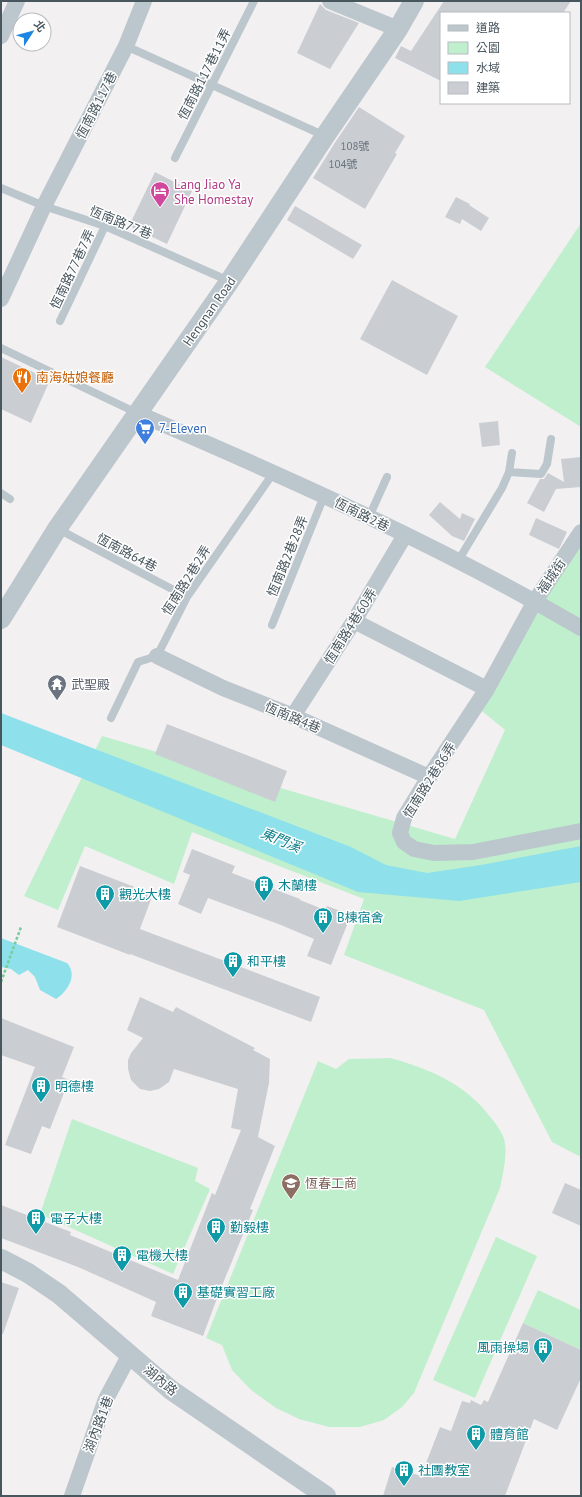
<svg xmlns="http://www.w3.org/2000/svg" width="582" height="1497" viewBox="0 0 582 1497" font-family="'PT Sans','Noto Sans TC',sans-serif">
  <rect width="100%" height="100%" fill="#f3f0f1"/>
  <path fill="#c0efcd" d="M581 223V427L485 367Z
    M581 533V1157L552 1142 484 1010 344 955 364 899 192 832 174 884 85 846 58 910 24 896 102 736 455 839 505 730 476 706Z
    M390 1058C430 1069 466 1084 491 1118 496 1124 502 1132 504 1139 508 1152 503 1175 500 1188L414 1393 402 1407 384 1420 360 1427H329L299 1419 276 1408 251 1390 232 1370 222 1345 206 1338 318 1061 336 1069 349 1059Z
    M72 1119 198 1168 195 1181 210 1189 173 1274 40 1214Z
    M496 1237 537 1256 475 1398 433 1380Z
    M538 1290 581 1310V1350L523 1323Z"/>
  <path fill="#8ee1eb" d="M1 713 351 847 386 865 427 873 481 865 581 846V882L459 901 358 892 1 745Z
    M1 938 67 963C78 975 68 991 56 999L40 990 35 977 28 970 19 975 11 969 1 967Z"/>
  <path fill="#caced3" d="M444 1H571L563 13H441V81L395 58 401 46 411 51Z
    M320 4 326 10 359 23 330 69 297 53Z
    M359 107 405 136 395 153 397 154 365 209 313 178 334 144Z
    M155 172 192 191 167 244 129 226Z
    M456 197 470 204 469 205 489 218 481 231 462 219 460 224 445 217Z
    M295 206 362 245 353 259 287 220Z
    M392 280 458 316 427 375 360 339Z
    M1 357 50 380 31 423 1 409Z
    M498 421 500 445 482 447 479 423Z
    M581 457V487L556 489 544 512 527 503 540 479H544L548 473 564 482 561 459Z
    M440 502 460 519 462 513 475 519 464 541 452 536 429 515Z
    M536 518 567 532 559 549 529 535Z
    M167 724 287 771 275 802 155 754Z
    M192 849 235 866 232 873 300 899V900L325 910 327 906 351 915 331 965 307 956 314 939 281 925 208 898 201 914 178 904 190 875 183 872Z
    M80 866 153 894 140 929 320 997 311 1022 130 954V955L57 927Z
    M140 997 173 1012 176 1007 255 1048 253 1050 270 1059 269 1083 258 1137 275 1146 250 1209 253 1210 219 1293 203 1336 151 1316 156 1302 78 1267 1 1238V1205L71 1232 70 1235 178 1280 212 1193 215 1195 241 1130 231 1128 238 1089 174 1069 169 1082 159 1089 150 1091 140 1089 131 1080 128 1069V1060L131 1053 143 1038 127 1030Z
    M1 1018 74 1047 62 1077 69 1080 50 1129 42 1126 31 1154 5 1145 35 1067 1 1055Z
    M565 1183 581 1190V1226L552 1213Z
    M1 1282 19 1288 3 1334H1Z
    M523 1323 581 1350V1378L557 1430 534 1419 505 1496H383L392 1467 421 1476 440 1427 451 1431 462 1401 470 1403 471 1400 481 1405 484 1400 488 1402Z"/>
  <g fill="none" stroke-linecap="round" stroke-linejoin="round">
    <path stroke="#79cc9a" stroke-width="2.5" stroke-dasharray="3 2" stroke-linecap="butt" d="M1 982 21 927"/>
    <path stroke="#bcc6cd" stroke-width="8" d="M126 46 325 136
      M175 158 254 1
      M1 188 44 206 105 226 229 281
      M60 321 105 226
      M1 348 137 413
      M509 472 541 474 547 464 551 439
      M1 493 10 499
      M369 517 387 477
      M58 529 187 597
      M458 561 502 488 509 472 512 453
      M272 625 324 496
      M111 718 138 662 157 656 187 597 274 472"/>
    <path stroke="#bcc6cd" stroke-width="16" d="M330 1 398 29
      M1 36 17 1
      M1 299 44 206 126 46 144 1
      M137 413C288 478 439 545 581 628
      M581 532 535 601 487 689 429 777 404 818 400 833 404 842 414 849 434 853 473 852 581 831
      M354 621 487 689
      M157 656 223 688 293 716 429 777
      M293 716 354 621 405 535
      M72 1496 106 1399 130 1354"/>
    <path stroke="#bcc6cd" stroke-width="20" d="M1 619 57 529 229 282 325 136 398 29 414 1
      M1 1259 28 1273 59 1294 171 1390 326 1496"/>
  </g>
  <defs>
    <symbol id="hotel-pin" viewBox="-11 -11 22 30"><path d="M0 17L-7.5 6A9.5 9.5 0 1 1 7.5 6Z" fill="#d1479c" stroke="#fff"/><path d="M-6-4.5h1.5V1H6V5H4.5V3h-9V5H-6ZM-4 0a1.8 1.8 0 1 1 3.6 0ZM.5 0V-2.5h3Q6-2.5 6 0Z" fill="#fff"/></symbol>
    <symbol id="restaurant-pin" viewBox="-11 -11 22 30"><path d="M0 17L-7.5 6A9.5 9.5 0 1 1 7.5 6Z" fill="#e8710a" stroke="#fff"/><path d="M-5-6h1v4h1v-4h1v4h1v-4h1v5L-1.5 .5V6h-2V.5L-5-1ZM5-6V6H3V1.5H1.5Q1.5-4 5-6Z" fill="#fff"/></symbol>
    <symbol id="supermarket-pin" viewBox="-11 -11 22 30"><path d="M0 17L-7.5 6A9.5 9.5 0 1 1 7.5 6Z" fill="#3f7fe0" stroke="#fff"/><path d="M-6-5.5h2.5l.6 2H6L4.5 2H-2.5L-4.4-4H-6ZM-1.5 3.2a1.3 1.3 0 1 0 .1 0ZM3 3.2a1.3 1.3 0 1 0 .1 0Z" fill="#fff"/></symbol>
    <symbol id="temple-pin" viewBox="-11 -11 22 30"><path d="M0 17L-7.5 6A9.5 9.5 0 1 1 7.5 6Z" fill="#6b7280" stroke="#fff"/><path d="M0-6L5-2H3V0L6.5 2.5H4V6H1.5V3h-3V6H-4V2.5H-6.5L-3 0V-2H-5Z" fill="#fff"/></symbol>
    <symbol id="building-pin" viewBox="-11 -11 22 30"><path d="M0 17L-7.5 6A9.5 9.5 0 1 1 7.5 6Z" fill="#0f9aa8" stroke="#fff"/><path d="M-4-6H4V6H1V3H-1V6H-4ZM-2.5-4.3h1.7v1.8h-1.7ZM.8-4.3h1.7v1.8H.8ZM-2.5-1h1.7V.8h-1.7ZM.8-1h1.7V.8H.8Z" fill="#fff"/></symbol>
    <symbol id="school-pin" viewBox="-11 -11 22 30"><path d="M0 17L-7.5 6A9.5 9.5 0 1 1 7.5 6Z" fill="#8d6e63" stroke="#fff"/><path d="M0-5L7-2L0 1L-7-2ZM-4 1L0 2.5L4 1V4Q0 6-4 4Z" fill="#fff"/></symbol>
  </defs>
  <g fill-rule="evenodd">
    <use href="#hotel-pin" x="149" y="180" width="22" height="30"/>
    <use href="#restaurant-pin" x="11" y="366" width="22" height="30"/>
    <use href="#supermarket-pin" x="134" y="417" width="22" height="30"/>
    <use href="#temple-pin" x="46" y="673" width="22" height="30"/>
    <use href="#building-pin" x="253" y="874" width="22" height="30"/>
    <use href="#building-pin" x="94" y="883" width="22" height="30"/>
    <use href="#building-pin" x="312" y="906" width="22" height="30"/>
    <use href="#building-pin" x="222" y="950" width="22" height="30"/>
    <use href="#building-pin" x="30" y="1075" width="22" height="30"/>
    <use href="#school-pin" x="280" y="1172" width="22" height="30"/>
    <use href="#building-pin" x="25" y="1207" width="22" height="30"/>
    <use href="#building-pin" x="205" y="1216" width="22" height="30"/>
    <use href="#building-pin" x="111" y="1244" width="22" height="30"/>
    <use href="#building-pin" x="172" y="1281" width="22" height="30"/>
    <use href="#building-pin" x="532" y="1336" width="22" height="30"/>
    <use href="#building-pin" x="465" y="1423" width="22" height="30"/>
    <use href="#building-pin" x="393" y="1459" width="22" height="30"/>
  </g>
  <g text-anchor="middle" stroke-width="3" stroke-linejoin="round" paint-order="stroke">
    <g font-size="11" fill="#68747b">
      <text x="355" y="150">108號</text>
      <text x="343" y="168">104號</text>
    </g>
    <g font-size="13" fill="#48565e" stroke="#fff">
      <text transform="translate(204 74) rotate(-63)" y="5">恆南路117巷11弄</text>
      <text transform="translate(96 105) rotate(-63)" y="5">恆南路117巷</text>
      <text transform="translate(121 222) rotate(22)" y="5">恆南路77巷</text>
      <text transform="translate(72 269) rotate(-65)" y="5">恆南路77巷7弄</text>
      <text transform="translate(209 311) rotate(-55)" y="5">Hengnan Road</text>
      <text transform="translate(362 514) rotate(26)" y="5">恆南路2巷</text>
      <text transform="translate(127 552) rotate(28)" y="5">恆南路64巷</text>
      <text transform="translate(287 556) rotate(-68)" y="5">恆南路2巷28弄</text>
      <text transform="translate(551 576) rotate(-56)" y="5">福城街</text>
      <text transform="translate(186 580) rotate(-58)" y="5">恆南路2巷2弄</text>
      <text transform="translate(350 626) rotate(-58)" y="5">恆南路4巷60弄</text>
      <text transform="translate(293 717) rotate(23)" y="5">恆南路4巷</text>
      <text transform="translate(429 780) rotate(-58)" y="5">恆南路2巷86弄</text>
      <text transform="translate(161 1380) rotate(40)" y="5">湖內路</text>
      <text transform="translate(98 1424) rotate(-69)" y="5">湖內路1巷</text>
    </g>
    <g font-size="13" fill="#b23c85" stroke="#fff" text-anchor="start">
      <text x="174" y="189">Lang Jiao Ya<tspan x="174" dy="15">She Homestay</tspan></text>
    </g>
    <g font-size="13" fill="#c56008" stroke="#fff" text-anchor="start">
      <text x="36" y="382">南海姑娘餐廳</text>
    </g>
    <g font-size="13" fill="#366cbe" stroke="#fff" text-anchor="start">
      <text x="159" y="433">7-Eleven</text>
    </g>
    <g font-size="13" fill="#5b616d" stroke="#fff" text-anchor="start">
      <text x="71" y="689">武聖殿</text>
    </g>
    <g font-size="13" fill="#0d838f" stroke="#fff" text-anchor="start">
      <text x="278" y="890">木蘭樓</text>
      <text x="119" y="899">觀光大樓</text>
      <text x="337" y="922">B棟宿舍</text>
      <text x="247" y="966">和平樓</text>
      <text x="55" y="1091">明德樓</text>
      <text x="50" y="1223">電子大樓</text>
      <text x="230" y="1232">勤毅樓</text>
      <text x="136" y="1260">電機大樓</text>
      <text x="197" y="1297">基礎實習工廠</text>
      <text x="529" y="1352" text-anchor="end">風雨操場</text>
      <text x="490" y="1439">體育館</text>
      <text x="418" y="1475">社團教室</text>
    </g>
    <g font-size="13" fill="#785e54" stroke="#fff" text-anchor="start">
      <text x="305" y="1188">恆春工商</text>
    </g>
    <g font-size="14" font-style="italic" fill="#0f7f8b" stroke="#fff">
      <text transform="translate(281 840) rotate(23)" y="5">東門溪</text>
    </g>
  </g>
  <rect width="582" height="1497" fill="none" stroke="#48565e" stroke-width="4"/>
  <rect x="440" y="12" width="130" height="92" fill="#ffffff" stroke="#b6bbbf"/>
  <rect x="448" y="25" width="20" height="6" fill="#bcc6cd" stroke="#b6bbbf"/>
  <text x="476" y="32" font-size="12" fill="#48565e">道路</text>
  <rect x="448" y="42" width="20" height="12" fill="#c0efcd" stroke="#b6bbbf"/>
  <text x="476" y="52" font-size="12" fill="#48565e">公園</text>
  <rect x="448" y="62" width="20" height="12" fill="#8ee1eb" stroke="#b6bbbf"/>
  <text x="476" y="72" font-size="12" fill="#48565e">水域</text>
  <rect x="448" y="82" width="20" height="12" fill="#caced3" stroke="#b6bbbf"/>
  <text x="476" y="92" font-size="12" fill="#48565e">建築</text>
  <g transform="translate(32 32) rotate(54)"><circle r="19" fill="#ffffff" stroke="#b6bbbf"/>
  <path d="M0-3L7 15L0 10L-7 15Z" fill="#1c86e1"/>
  <text y="-6" font-size="11" font-weight="bold" text-anchor="middle" fill="#48565e">北</text>
  </g>
</svg>
